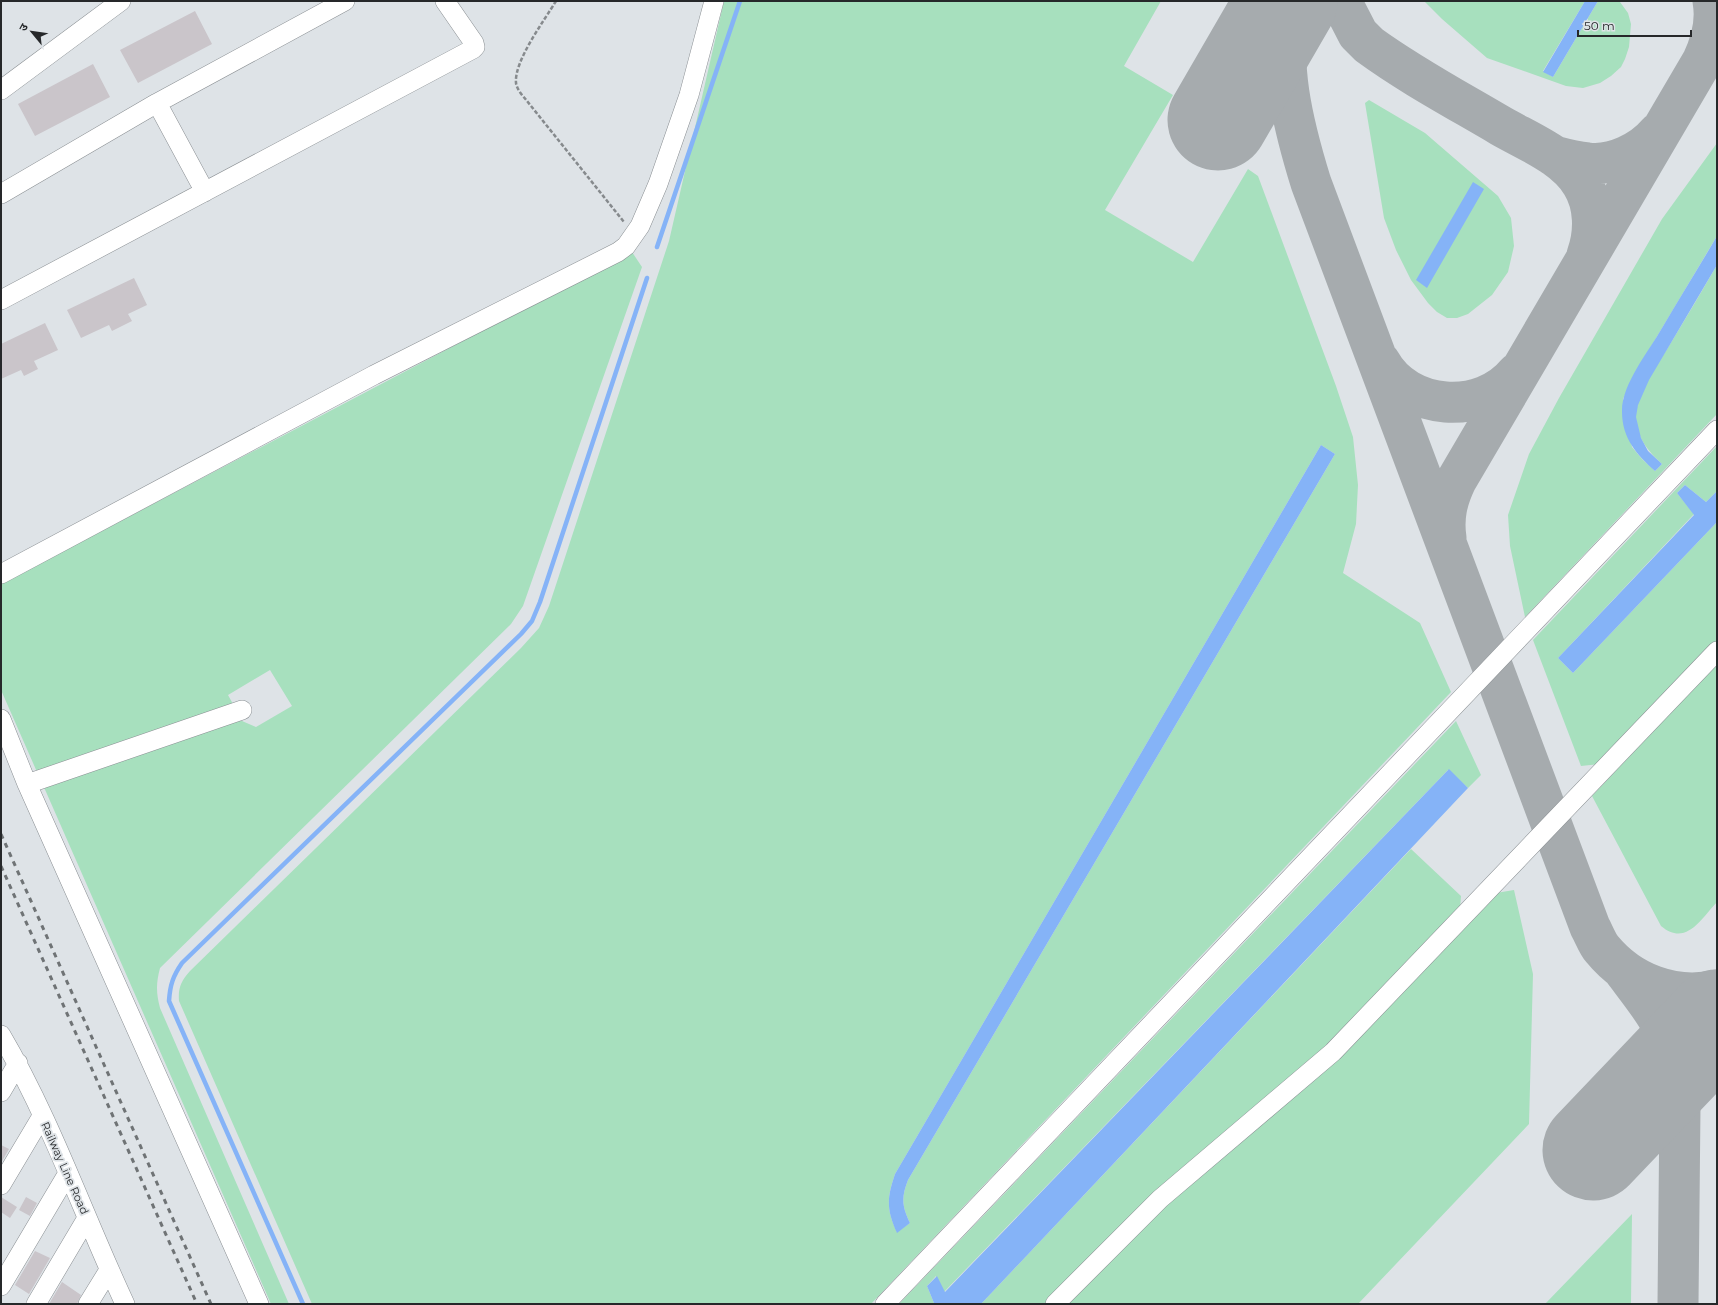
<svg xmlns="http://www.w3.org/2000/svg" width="1718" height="1305" viewBox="0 0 1718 1305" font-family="Montserrat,'Noto Sans Devanagari',sans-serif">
  <rect width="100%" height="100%" fill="#dee3e7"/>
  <path fill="#a7e0be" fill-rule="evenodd" d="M724 1H1161L1124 66 1173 95 1105 210 1193 262 1248 169 1258 176 1336 386 1353 437 1358 485 1356 524 1343 573 1420 623 1451 692 871 1304H312L179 1001C178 988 181 981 190 971L521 648 539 628 549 606 669 241ZM1321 445 1335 454 908 1180C901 1198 902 1206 910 1223L897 1232C886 1209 887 1198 895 1174Z
    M1424 1H1585L1543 71 1553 77 1598 1 1620 2 1628 13 1631 24 1629 47 1625 59 1621 67 1611 76 1600 83 1583 88 1566 86 1487 58 1442 19Z
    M1369 100 1425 133 1498 196 1511 218 1514 246 1508 272 1492 295 1468 314 1457 318H1447L1437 312 1428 303 1411 280 1396 250 1384 218 1365 103Z
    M1717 143V236L1637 370 1623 399 1632 447 1642 459 1655 471 1662 464C1648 451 1637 438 1636 418 1635 394 1660 361 1672 341 1687 316 1702 291 1717 265V414L1525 617 1510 546 1508 515 1529 454 1559 398 1662 219Z
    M632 252 642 267 523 606 511 624 160 968C156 983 156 993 160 1008L289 1304H271L43 785 235 718 256 727 292 706 270 670 228 695 233 704 37 772 1 690V584Z
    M1717 446V491L1706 502 1685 485 1677 493 1694 514 1558 658 1573 673 1717 522V641L1600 764 1581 766 1533 640Z
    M1717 664V902C1701 919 1686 947 1661 926L1592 796Z
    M1456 721 1481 775 1468 788 1448 770 944 1292 936 1276 927 1286 934 1303 933 1304H899Z
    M1411 849 1461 896 1460 909 1331 1046 1158 1191 1045 1304H981Z
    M1514 890 1533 974 1529 1124 1358 1304H1064L1164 1203 1496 893Z
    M1632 1214 1631 1304H1545Z"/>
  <path fill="#85b3f7" d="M1585 1H1598L1553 77 1543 72Z
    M1473 182 1484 189 1427 288 1416 280Z
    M1717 236V265L1649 380 1638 405 1636 417 1641 438 1648 451 1662 464 1655 471C1637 455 1622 438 1622 412 1621 385 1649 351 1662 328 1680 297 1699 267 1717 236Z
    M1321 445 1335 454 908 1180C901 1198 902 1206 910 1223L897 1233C886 1209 887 1198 895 1174Z
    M1685 485 1706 502 1717 491V522L1573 673 1558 658 1694 515 1677 493Z
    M1449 769 1468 788 981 1304H933L934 1303 927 1286 937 1276 945 1292Z"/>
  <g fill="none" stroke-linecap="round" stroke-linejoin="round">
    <path stroke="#85b3f7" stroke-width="4.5" d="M657 247 740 1
      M303 1304 169 1001C170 985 173 976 182 963L521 634 532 621 540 602 647 278"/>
    <path stroke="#a6abae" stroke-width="41" d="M1293 1C1275 57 1294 128 1311 183L1590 927C1594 934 1597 943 1602 949 1630 983 1674 1000 1717 990
      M1341 1 1358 34 1369 45C1410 75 1457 100 1501 126 1529 142 1565 156 1582 184 1595 205 1595 233 1587 255
      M1702 62C1711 43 1717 23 1713 1
      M1554 156C1565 159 1577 162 1588 163 1613 166 1642 152 1658 133
      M1380 362C1407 411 1482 416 1517 373
      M1446 538C1443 517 1447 500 1456 481L1717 36
      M1624 971C1645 999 1669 1027 1676 1062 1678 1072 1677 1083 1678 1093
      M1678 1304 1680 1106C1683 1078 1690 1059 1703 1034"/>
    <path stroke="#a6abae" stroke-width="101" d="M1218 120 1287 1
      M1593 1150 1717 1020"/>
  </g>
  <path fill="#cac5ca" d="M195 11 212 44 138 83 120 50Z
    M93 64 110 97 35 136 18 104Z
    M134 278 147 305 128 314 132 321 112 331 109 325 81 338 67 310Z
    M45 323 58 350 34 361 38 369 24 376 21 370 1 379V344Z
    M1 1145 9 1149 1 1163Z
    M1 1197 17 1207 10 1218 1 1212Z
    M26 1197 37 1203 30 1216 19 1210Z
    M35 1251 50 1258 29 1294 15 1285Z
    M62 1282 81 1295 77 1304H49Z"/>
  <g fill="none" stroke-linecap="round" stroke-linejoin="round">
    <defs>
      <path id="minor" d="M1 90 121 1
        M157 103 205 192
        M1 194 157 103 345 1
        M1 300 473 49 475 47 474 43 445 1
        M1 574 374 375 618 252 626 246 640 226 658 184 689 95 714 1
        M1 719 27 784 259 1304
        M27 784 242 710
        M1 1035C51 1120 83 1214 125 1304
        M1 1092 18 1063
        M1 1185 42 1116
        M1 1286 68 1173
        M36 1304 87 1218
        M88 1304 109 1270
        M885 1304 1717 430
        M1055 1304 1160 1199 1333 1052 1717 651"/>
    </defs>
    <use href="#minor" stroke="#8a8f93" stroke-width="20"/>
    <path stroke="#868a8d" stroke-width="2.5" stroke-dasharray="4 2" stroke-linecap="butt" d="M556 1C544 21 514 61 516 83 517 90 523 96 527 101L624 222"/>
    <use href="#minor" stroke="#fff" stroke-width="19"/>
    <path stroke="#6f7375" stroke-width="3" stroke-dasharray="5 5" stroke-linecap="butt" d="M1 834 211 1304
      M1 866 197 1304"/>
  </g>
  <g text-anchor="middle" stroke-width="3.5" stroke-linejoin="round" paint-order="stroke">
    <g font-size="11" fill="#26282a" stroke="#dee3e7">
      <text transform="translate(65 1168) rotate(66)" y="4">Railway Line Road</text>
    </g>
  </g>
  <rect width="1718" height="1305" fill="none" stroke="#26282a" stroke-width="4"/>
  <g transform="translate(32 32) rotate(299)" stroke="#dee3e7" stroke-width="3" paint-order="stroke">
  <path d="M0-3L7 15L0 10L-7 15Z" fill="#26282a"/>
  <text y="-6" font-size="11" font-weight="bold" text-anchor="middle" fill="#26282a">उ</text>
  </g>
  <path d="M1578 30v6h113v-6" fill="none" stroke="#26282a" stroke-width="2"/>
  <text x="1584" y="30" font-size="12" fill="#26282a" stroke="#dee3e7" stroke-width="3" paint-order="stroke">50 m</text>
</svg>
